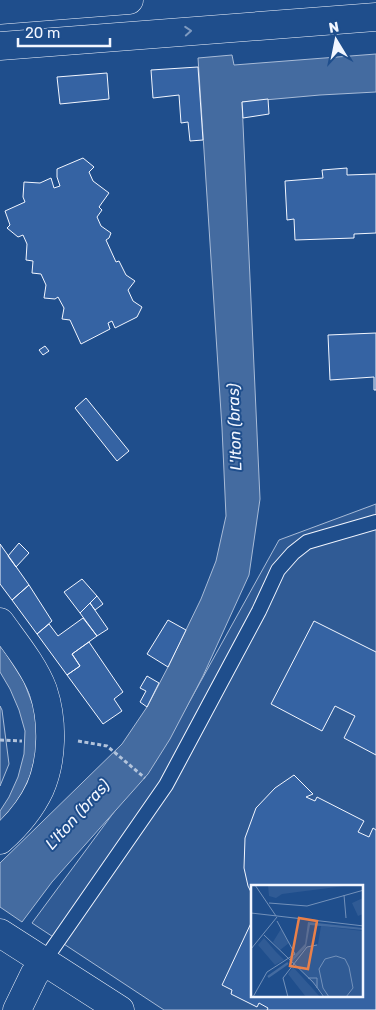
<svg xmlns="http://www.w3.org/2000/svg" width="376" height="1010" viewBox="0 0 376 1010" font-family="Rubik,sans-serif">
  <rect width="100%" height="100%" fill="#1f4e8c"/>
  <path fill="#305b95" stroke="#a8bbd7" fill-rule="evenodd" d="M376 504V1010H164L32 923 171 735 279 540ZM252 886H362V996H252Z
    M0 706 2 710 9 764 0 786Z"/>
  <path fill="#446ba0" stroke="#a8bbd7" d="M376 54V92L320 95 242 102 260 499 249 575 203 676 170 739 148 774 52 882 22 922 0 907V863L122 744 147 707 168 667 201 599 216 561 226 516 222 428 198 58 232 55 234 65Z
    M0 644 24 682 37 716 36 754 30 776 22 793 0 828V811L9 797 18 777 24 754 25 731 19 710 10 689 0 672Z"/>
  <path fill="#3563a3" stroke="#f2f6ff" d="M198 67 203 140 190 141 188 122 181 123 179 95 153 98 151 70Z
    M107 73 109 99 60 104 57 77Z
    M268 99 269 114 243 118 242 102Z
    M83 158 94 167 89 172 93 181 109 193 99 207 102 210 97 217 101 226 111 233 109 238 106 240 116 262 119 261 126 275 135 281 128 290 133 301 142 307 137 317 115 328 112 321 108 323 110 329 81 344 70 320 62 319 64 308 58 297 55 299 44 298 46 285 41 274 32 273 33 261 26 260 27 244 23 235 18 237 7 228 10 225 5 211 25 202 23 197 24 182 40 183 51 178 54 188 60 186 57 177V169Z
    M347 168V175L376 174V233L354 234V238L295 240 294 219 287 220 285 181 323 178 322 170Z
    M376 333V390H374V377L330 380 328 335Z
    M45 346 49 351 43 355 39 350Z
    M86 398 129 451 117 461 75 408Z
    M19 543 29 553 16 567 8 556Z
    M0 544 29 585 12 600 0 584Z
    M82 579 97 596 80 613 64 592Z
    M29 585 52 621 37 634 12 600Z
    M97 596 103 604 95 610 90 603Z
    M90 603 108 629 97 636 80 613Z
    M83 618 97 636 72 654 80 666 67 675 37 634 49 624 58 636Z
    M168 620 186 630 168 667 147 654Z
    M314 621 376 652V755L344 738 355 716 335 706 322 731 271 704Z
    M89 642 123 692 114 699 122 711 103 724 67 675 80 666 72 654Z
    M147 676 159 683 147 707 140 702 146 691 140 688Z
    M294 775 313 794 306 797 315 801 317 797 364 821 358 832 369 837 373 828 376 830V1010H267L268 1008 259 1003 257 1007 231 994 232 990 222 985 252 921V996H362V886H252V894L248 886 244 868 245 838 256 808 275 788Z"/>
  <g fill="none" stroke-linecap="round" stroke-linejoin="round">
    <defs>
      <path id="lane" d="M44 961 166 785 259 611 278 570 293 553 307 542 376 522"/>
      <path id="street" d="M0 622C15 643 34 666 43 690 53 720 53 759 40 789 31 808 16 826 0 840
        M0 933 120 1010
        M17 1010 34 975 44 961"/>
      <path id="primary" d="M0 10 129 0
        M0 46 376 17"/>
    </defs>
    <use href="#lane" stroke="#f2f6ff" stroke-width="16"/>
    <use href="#street" stroke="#f2f6ff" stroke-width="29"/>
    <use href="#primary" stroke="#f2f6ff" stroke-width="29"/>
    <path stroke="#b3c4dc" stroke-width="3" stroke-dasharray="4 2.5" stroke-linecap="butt" d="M0 740 22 741
      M78 741 107 746 145 778"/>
    <use href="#lane" stroke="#1f4e8c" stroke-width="14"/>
    <use href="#street" stroke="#1f4e8c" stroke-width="28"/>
    <use href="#primary" stroke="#1f4e8c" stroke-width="28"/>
  </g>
  <defs><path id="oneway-chevron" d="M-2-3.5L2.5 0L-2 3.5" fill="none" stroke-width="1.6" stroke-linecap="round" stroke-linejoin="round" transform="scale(1.25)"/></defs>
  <use stroke="#7e9ac0" href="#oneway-chevron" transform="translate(188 31) rotate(-4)"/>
  <g text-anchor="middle" stroke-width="4" stroke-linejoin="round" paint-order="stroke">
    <g font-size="16" font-style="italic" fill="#f2f6ff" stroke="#1f4e8c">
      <text transform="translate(234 427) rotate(-92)" y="6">L'Iton (bras)</text>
      <text transform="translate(77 814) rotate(-48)" y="6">L'Iton (bras)</text>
    </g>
  </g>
  <g transform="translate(251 885)">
    <rect width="112" height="112" fill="#1f4e8c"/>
    <path d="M17 0H101L31 9 25 13 18 11ZM112 13V29L107 31 101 18ZM70 41 112 46V112H75L41 77 57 61 67 59ZM30 44 38 58 29 65 22 57ZM13 53 25 67 33 75 24 80 7 60ZM42 82 62 104 69 112H55L37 89Z" fill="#305b95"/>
    <path d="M57 37 112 43V45L59 40 55 62 41 77 39 75 54 59Z" fill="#446ba0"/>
    <path fill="none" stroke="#446ba0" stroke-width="2.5" d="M17 92 37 78"/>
    <path fill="none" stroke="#7391ba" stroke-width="1" d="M4 0 25 31M93 10 95 33M18 18 56 21 113 5M0 28 113 41M13 50 62 97 73 112M0 64 26 32M57 93H66V103M2 112 16 87 44 69 26 36M37 112 32 93 56 62 66 60M78 112 72 103 68 84 74 74 85 71 94 74 98 82 102 103 95 112"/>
    <path fill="#ea8049" fill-opacity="0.15" stroke="#ea8049" stroke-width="2.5" d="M48 33 66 36 57 84 39 81Z"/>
    <rect width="112" height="112" fill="none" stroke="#f2f6ff" stroke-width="2.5"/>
  </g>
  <g transform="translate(336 40) rotate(350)" stroke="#1f4e8c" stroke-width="4" paint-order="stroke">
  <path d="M0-4L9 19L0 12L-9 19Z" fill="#f2f6ff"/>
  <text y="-8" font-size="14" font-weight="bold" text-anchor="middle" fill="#f2f6ff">N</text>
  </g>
  <path d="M18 38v8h92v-8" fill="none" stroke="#f2f6ff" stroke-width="2.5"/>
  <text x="25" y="38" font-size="15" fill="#f2f6ff" stroke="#1f4e8c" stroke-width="4" paint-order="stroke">20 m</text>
</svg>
